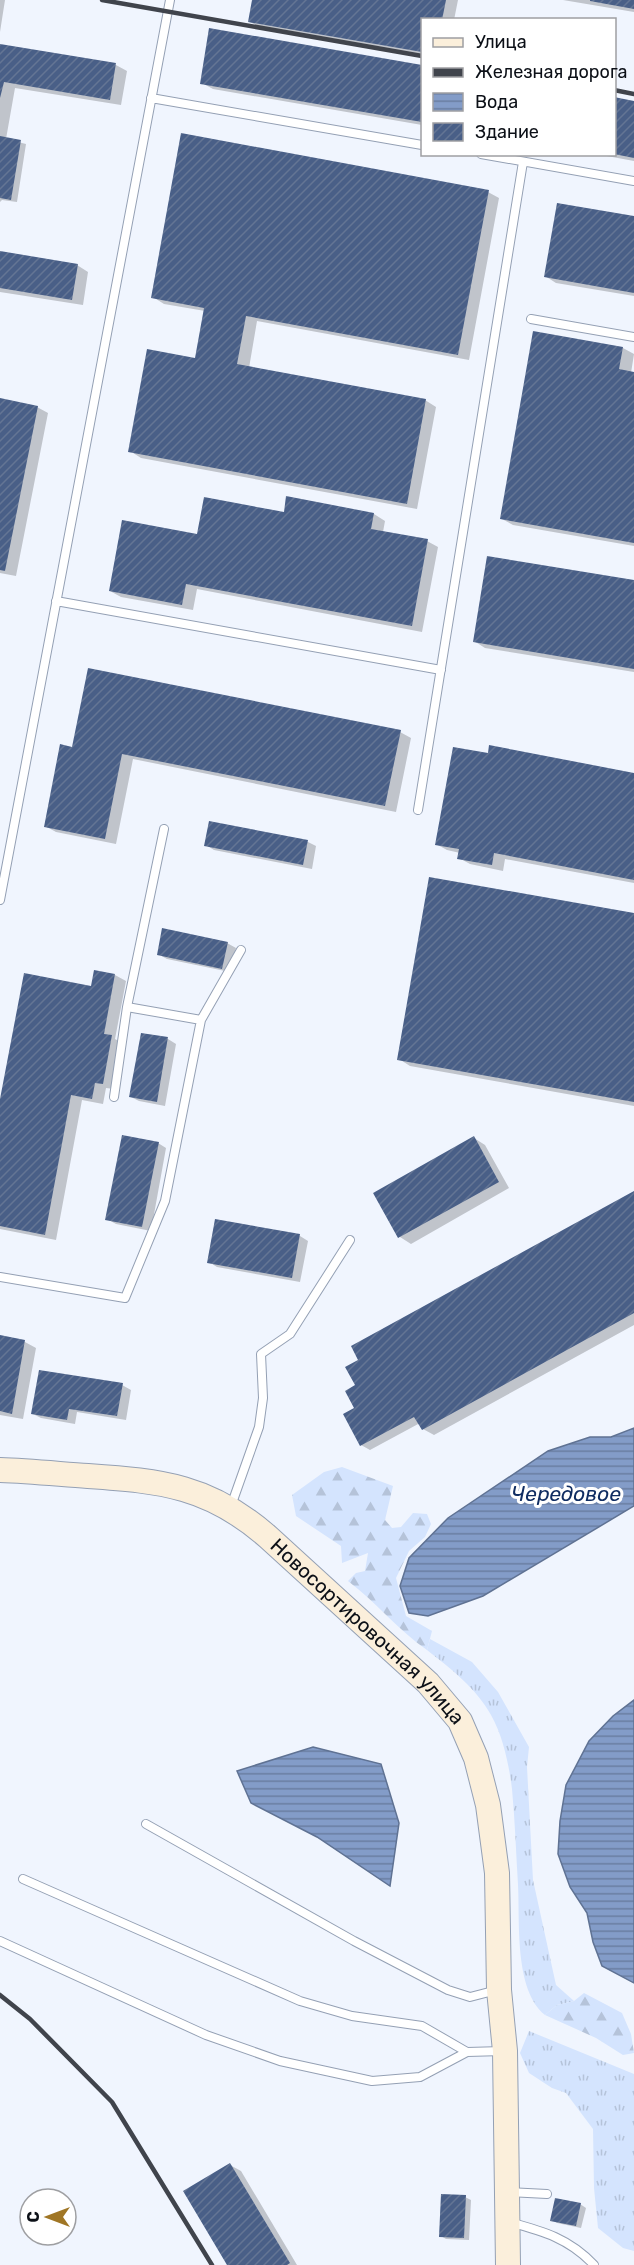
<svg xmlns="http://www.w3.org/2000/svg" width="634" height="2265" viewBox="0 0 634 2265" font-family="Rubik,sans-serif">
  <defs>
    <pattern id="grass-tufts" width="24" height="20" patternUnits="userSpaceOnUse" patternTransform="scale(1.5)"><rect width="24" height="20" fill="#d4e4fe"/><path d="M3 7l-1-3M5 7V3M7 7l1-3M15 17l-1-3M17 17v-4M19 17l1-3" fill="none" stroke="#b5c3d9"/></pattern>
    <pattern id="forest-firs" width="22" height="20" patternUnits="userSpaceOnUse" patternTransform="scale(1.5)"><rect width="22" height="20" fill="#d4e4fe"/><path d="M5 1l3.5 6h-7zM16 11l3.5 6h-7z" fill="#b5c3d9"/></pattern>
    <pattern id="water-rules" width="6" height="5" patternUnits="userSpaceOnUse" patternTransform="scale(1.5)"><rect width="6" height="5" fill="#839cc8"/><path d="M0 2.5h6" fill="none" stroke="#6a7ea1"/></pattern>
    <pattern id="building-hatch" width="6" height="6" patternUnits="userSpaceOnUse" patternTransform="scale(1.5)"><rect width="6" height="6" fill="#495f87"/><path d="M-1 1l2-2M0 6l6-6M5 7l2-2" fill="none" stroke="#647594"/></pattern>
  </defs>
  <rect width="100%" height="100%" fill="#f0f5fe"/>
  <path fill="url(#grass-tufts)" d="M430 1639 472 1662 498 1692 529 1747 527 1767 533 1880 556 1985 574 2001 557 2005 545 2015C514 1990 520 1921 518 1885 516 1853 515 1821 512 1789 509 1765 503 1736 491 1715 477 1689 450 1668 427 1650Z
    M529 2031 634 2074V2251L623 2248 598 2228 594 2188 593 2129 566 2093 552 2088 529 2073 520 2053Z"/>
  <path fill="url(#forest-firs)" d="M342 1467 393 1486 385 1520 392 1528 401 1527 413 1513 427 1514 431 1524 425 1537 409 1551 396 1578 406 1616 432 1631 427 1650C398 1630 376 1602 348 1581L356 1573 365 1571 368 1553 342 1563 341 1546 296 1516 292 1495 324 1472Z
    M584 1993 622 2013 631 2034 634 2053 623 2055 596 2038 545 2015 557 2005 574 2001Z"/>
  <path fill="url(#water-rules)" stroke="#5f7293" stroke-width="1.5" d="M634 1428V1506L483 1596 428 1616 409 1613 400 1586 409 1558 448 1518 548 1451 590 1437H611Z
    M634 1700V1983L602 1966 593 1942 587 1913 570 1887 558 1854 560 1821 566 1785 589 1741 613 1716Z
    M313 1747 381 1764 399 1823 390 1886 317 1837 251 1803 237 1771Z"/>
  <path fill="#0003" d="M0 0H5L0 32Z
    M254 0H458L454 20H422V56L261 28 250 22Z
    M563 0H634V12Z
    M211 30 422 66V125L213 89 202 83Z
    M0 45 116 65 127 71 121 105 15 88 6 139 26 144 17 202 2 200 0 202Z
    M614 99 634 102V161L596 154H614Z
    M488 192 499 198 469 360 257 321 249 368 425 400 436 407 417 509 141 458 130 451 196 360 205 311 164 304 153 297Z
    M634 218V296L556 283 545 276Z
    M0 252 77 265 88 272 83 305 0 292Z
    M534 333 623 348 634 354 631 373H634V546L513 525 502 519Z
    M0 400 37 407 48 413 16 576 0 573Z
    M288 498 374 514 385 521 383 532 427 541 438 547 422 632 197 589 193 610 121 597 110 591 199 536 285 514Z
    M634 581V672L485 648 474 641Z
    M400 732 411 738 396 812 133 759 116 844 56 832 45 826 73 748Z
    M634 774V883L505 859 503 871 470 864 459 858 460 853 447 850 436 844Z
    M308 842 316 846 312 869 214 850 206 845Z
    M634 915V1106L410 1066 399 1059Z
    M227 943 236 948 230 972 167 959 158 954Z
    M115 975 126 981 115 1039 122 1043 114 1089 106 1088 103 1104 82 1100 56 1240 0 1229V1107L93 987Z
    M142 1034 168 1039 176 1044 165 1106 139 1101 131 1097Z
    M474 1138 485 1145 509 1188 411 1244 400 1237 375 1194Z
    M158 1143 166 1148 151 1231 116 1224 107 1219Z
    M634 1193V1325L434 1435 423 1429 420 1423 370 1450 361 1445 345 1415 356 1408Z
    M216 1221 300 1236 308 1241 300 1282 217 1267 209 1262Z
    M0 1337 25 1342 36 1348 23 1419 0 1415Z
    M122 1385 131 1390 126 1420 77 1412 75 1424 41 1418 33 1414Z
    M230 2165 241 2171 297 2265H229Z
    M465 2197 471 2200 469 2240 446 2239 441 2236Z
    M580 2204 586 2208 581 2228 557 2223 552 2220Z"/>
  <path fill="url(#building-hatch)" d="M252 0H446L442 20H422V52L248 22Z
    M590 0H634V9L590 1Z
    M209 28 422 65V122L200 84Z
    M0 44 116 63 110 100 4 82 0 98Z
    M614 97 634 101V158L614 154Z
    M181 133 489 190 458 355 246 316 237 364 426 399 407 504 128 452 147 349 195 358 204 308 151 298Z
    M0 136 21 140 11 200 0 198Z
    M557 203 634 216V293L544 277Z
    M0 251 78 264 72 300 0 288Z
    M533 331 623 347 619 369 634 372V543L500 519Z
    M0 398 38 406 5 571 0 570Z
    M286 496 374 513 371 529 428 539 412 626 186 584 182 605 109 591 122 520 197 534 204 497 284 512Z
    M487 556 634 580V669L473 642Z
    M88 668 401 730 385 806 122 754 105 839 44 827 60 744 72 747Z
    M489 745 634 773V880L494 853 492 865 457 859 459 849 435 845 453 747 488 753Z
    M209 821 308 840 303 865 204 846Z
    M429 877 634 913V1102L397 1060Z
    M162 928 228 942 222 969 157 955Z
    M94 970 115 974 104 1034 112 1035 103 1084 95 1083 92 1099 71 1095 45 1235 0 1226V1099L24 973 91 986Z
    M141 1033 168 1037 157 1102 129 1097Z
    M122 1135 159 1142 142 1227 105 1220Z
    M474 1136 499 1182 398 1238 373 1193Z
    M634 1191V1313L422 1430 414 1417 360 1446 343 1414 354 1408 345 1391 355 1385 345 1367 358 1360 351 1346Z
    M215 1219 300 1234 292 1278 207 1263Z
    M0 1335 25 1340 12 1414 0 1411Z
    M39 1370 123 1383 117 1416 69 1409 67 1420 31 1414Z
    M230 2163 290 2263 287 2265H227L183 2191Z
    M441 2194 466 2195 464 2238 439 2237Z
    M555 2198 581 2203 576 2226 550 2221Z"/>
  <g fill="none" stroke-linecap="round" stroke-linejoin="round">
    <defs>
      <path id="service" d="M151 98 422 145
        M481 154 634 181
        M531 319 634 337
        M56 601 441 670
        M418 810 523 162
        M0 900 170 0
        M201 1020 241 950
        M114 1097 127 1007
        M0 1277 125 1298 165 1201 201 1020 127 1007 164 829
        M231 1506 259 1427 263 1398 261 1354 290 1334 350 1240
        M146 1824 354 1941 448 1990 470 1997 497 1990
        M23 1879 300 2001 352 2016 422 2026 467 2052
        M0 1941 206 2035 280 2061 372 2081 420 2077 467 2052 503 2051
        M508 2192 547 2194
        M509 2222C542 2231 569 2238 594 2265"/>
      <g id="secondary">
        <path id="s1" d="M0 1470C29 1471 59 1474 88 1476 162 1481 210 1486 268 1537L428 1683 460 1721 476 1758 488 1805 497 1873 499 1990 505 2051 508 2265"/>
      </g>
    </defs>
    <use href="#service" stroke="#94a0b4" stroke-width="10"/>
    <use href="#secondary" stroke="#94a0b4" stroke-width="26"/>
    <use href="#service" stroke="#fff" stroke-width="8"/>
    <use href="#secondary" stroke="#fbefdb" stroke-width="24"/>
    <path stroke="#40444c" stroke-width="4.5" d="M102 0 422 56
      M614 90 634 94
      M0 1995 30 2019 112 2102 212 2265"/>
  </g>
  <g text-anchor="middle" stroke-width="6" stroke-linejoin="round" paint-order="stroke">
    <g font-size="20" fill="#0c1017" stroke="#fff">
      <text dy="7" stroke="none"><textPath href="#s1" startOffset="420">Новосортировочная улица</textPath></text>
    </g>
    <g font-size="21" font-style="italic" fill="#102d62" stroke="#fff">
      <text x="566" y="1501">Чередовое</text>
    </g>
  </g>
  <rect x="421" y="18" width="195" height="138" fill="#ffffff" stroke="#9e9fa2" stroke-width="1.5"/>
  <rect x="433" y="38" width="30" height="9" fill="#fbefdb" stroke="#9e9fa2" stroke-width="1.5"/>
  <text x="475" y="48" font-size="18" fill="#0c1017">Улица</text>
  <rect x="433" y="68" width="30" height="9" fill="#40444c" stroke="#9e9fa2" stroke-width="1.5"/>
  <text x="475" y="78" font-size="18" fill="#0c1017">Железная дорога</text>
  <rect x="433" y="93" width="30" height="18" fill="url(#water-rules)" stroke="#9e9fa2" stroke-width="1.5"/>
  <text x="475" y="108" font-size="18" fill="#0c1017">Вода</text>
  <rect x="433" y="123" width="30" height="18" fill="url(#building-hatch)" stroke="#9e9fa2" stroke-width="1.5"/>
  <text x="475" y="138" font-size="18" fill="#0c1017">Здание</text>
  <g transform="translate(48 2217) rotate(270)"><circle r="28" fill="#ffffff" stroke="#9e9fa2" stroke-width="1.5"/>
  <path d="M0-4.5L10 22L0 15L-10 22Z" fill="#a07625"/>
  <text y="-9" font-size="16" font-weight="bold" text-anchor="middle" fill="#0c1017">С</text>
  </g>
</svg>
